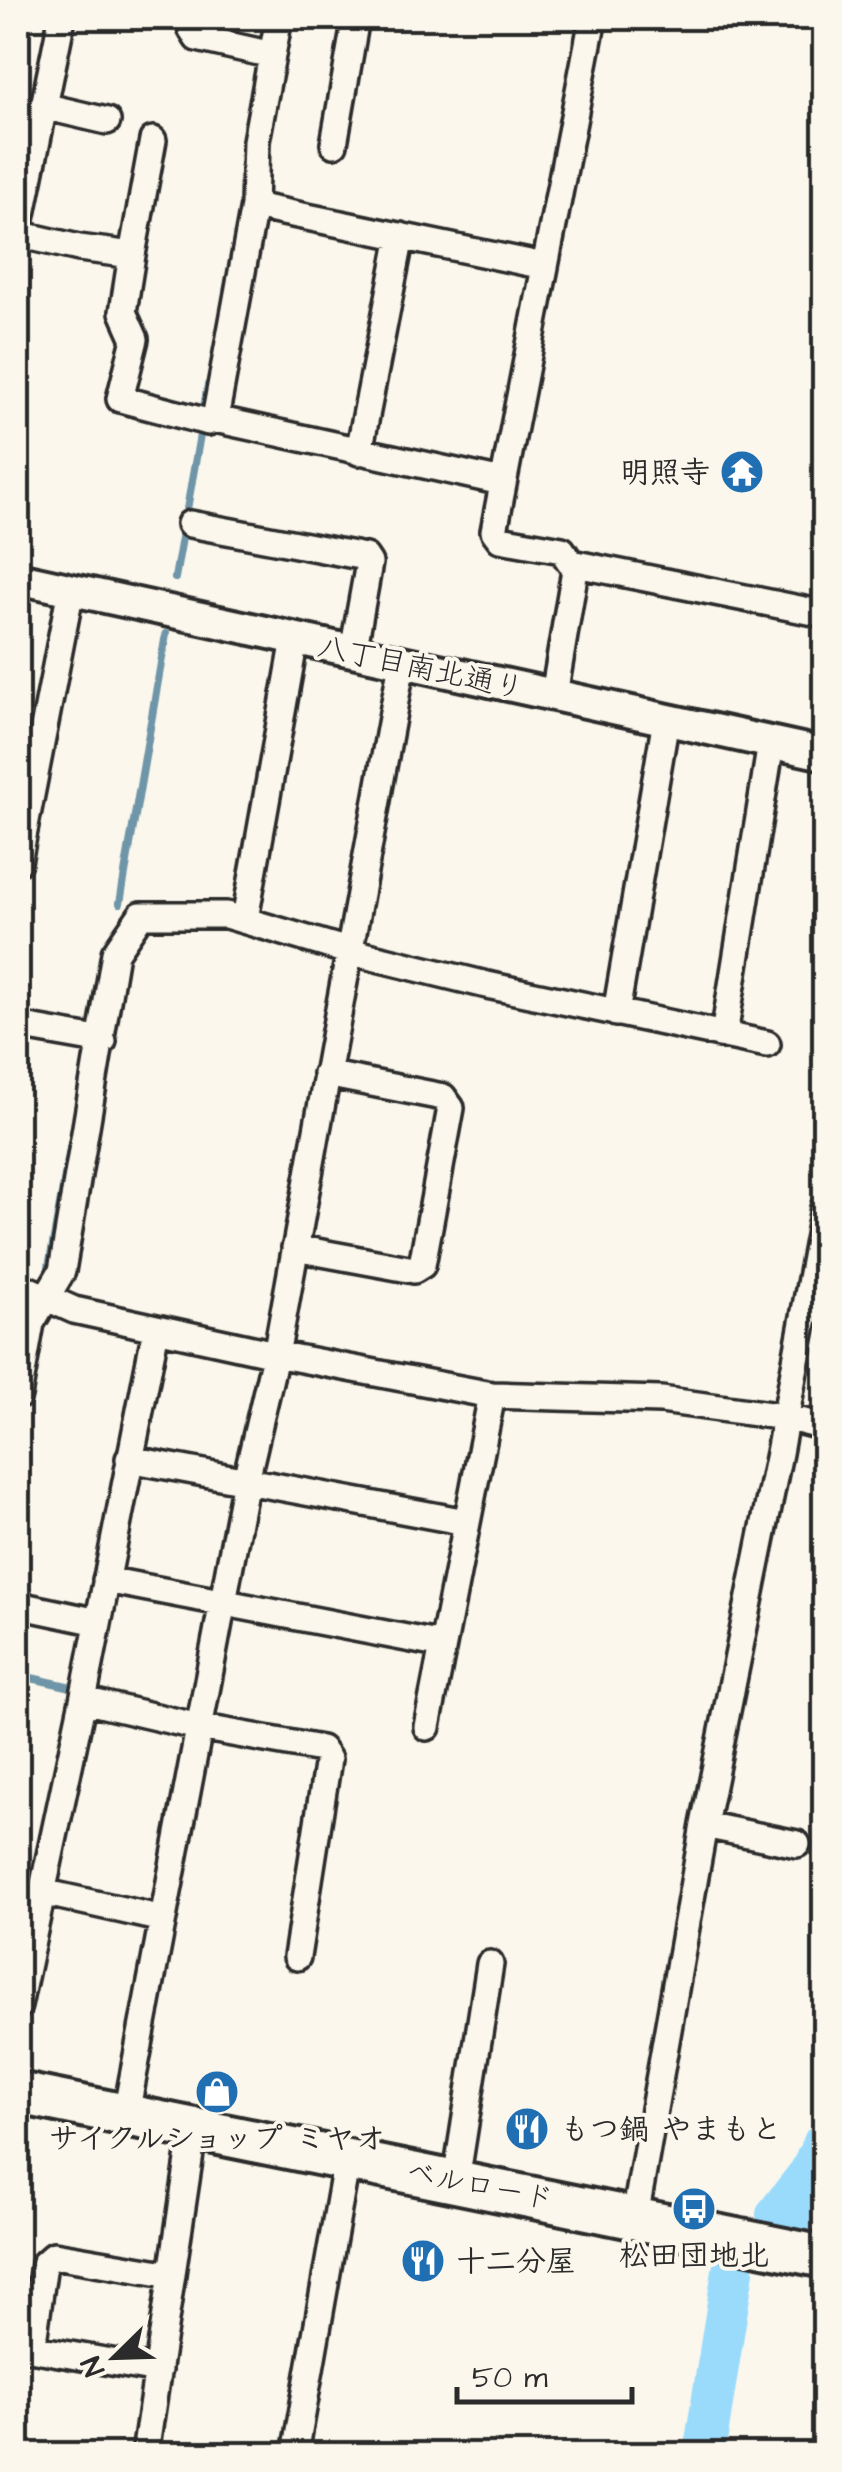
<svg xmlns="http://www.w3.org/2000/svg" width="842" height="2472" viewBox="0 0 842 2472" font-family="'Architects Daughter','Klee One',sans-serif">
  <rect width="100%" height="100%" fill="#fbf7ec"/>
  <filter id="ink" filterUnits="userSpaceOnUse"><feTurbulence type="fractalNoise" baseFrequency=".01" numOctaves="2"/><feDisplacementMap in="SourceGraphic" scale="20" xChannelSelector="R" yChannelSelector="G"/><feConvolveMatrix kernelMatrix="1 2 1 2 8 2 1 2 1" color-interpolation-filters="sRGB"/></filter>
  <g filter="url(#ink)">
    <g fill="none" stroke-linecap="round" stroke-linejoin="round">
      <path stroke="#6e95a8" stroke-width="8" d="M203 414 208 385
        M175 578 201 429
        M120 903 166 634
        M49 1267 71 1143
        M18 1675 76 1688"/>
      <path stroke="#9adbfc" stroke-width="42" d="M781 2210 824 2219
        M777 2215 810 2173 824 2143
        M704 2454 733 2271"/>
      <defs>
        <path id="minor" d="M193 18 191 28 197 38 272 55
          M593 18 494 531 500 539 562 550 570 562 576 564 824 614
          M43 106 107 121
          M334 144 356 18
          M254 206 544 266
          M18 234 79 248 132 255 153 140
          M18 234 62 18
          M132 255 123 312 135 339 120 399 208 422 215 419 502 482
          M215 419 254 206 256 141 279 18
          M359 452 401 236
          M190 524 365 557 369 563 353 652
          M554 695 576 564
          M18 862 71 589
          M245 919 295 639
          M616 1013 666 720
          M18 1026 103 1041
          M724 1035 771 743
          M295 1248 414 1270 422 1265 451 1108 443 1097 326 1074
          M18 1285 74 1310 275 1354 492 1395 661 1400 785 1417 824 1427
          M18 1396 31 1323 62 1271 115 953 141 915H226L348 951 487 985 767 1044
          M129 1459 466 1522
          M106 1580 443 1645
          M18 1605 98 1622
          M83 1700 199 1727 321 1749 328 1759 297 1957
          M427 1727 492 1395
          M704 1825 797 1844
          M42 1892 163 1919
          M18 2006 83 1700 156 1329
          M126 2114 246 1480 279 1339 402 663
          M456 2181 490 1964
          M635 2217 704 1825 779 1453 824 1208
          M18 2346 158 2370
          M32 2348 44 2264 54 2255 172 2275
          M145 2454 194 2127
          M295 2454 347 2159"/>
        <path id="tertiary" d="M18 578 824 754"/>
        <path id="primary" d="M18 2093 824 2257"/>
      </defs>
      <use href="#minor" stroke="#2b2b2b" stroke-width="32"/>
      <use href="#tertiary" stroke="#2b2b2b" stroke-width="38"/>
      <use href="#primary" stroke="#2b2b2b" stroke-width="48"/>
      <use href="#minor" stroke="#fbf7ec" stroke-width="25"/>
      <use href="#tertiary" stroke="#fbf7ec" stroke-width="30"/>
      <use href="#primary" stroke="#fbf7ec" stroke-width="40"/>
    </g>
  </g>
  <defs>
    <symbol id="temple-disc" viewBox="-11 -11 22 22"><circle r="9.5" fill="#1f6fb2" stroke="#fbf7ec"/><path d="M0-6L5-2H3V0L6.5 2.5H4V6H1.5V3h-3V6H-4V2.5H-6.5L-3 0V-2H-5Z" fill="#fff"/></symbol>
    <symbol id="shop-disc" viewBox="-11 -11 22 22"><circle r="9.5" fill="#1f6fb2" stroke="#fbf7ec"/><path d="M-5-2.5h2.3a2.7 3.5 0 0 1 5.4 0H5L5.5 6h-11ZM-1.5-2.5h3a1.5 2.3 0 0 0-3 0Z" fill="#fff"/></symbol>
    <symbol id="restaurant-disc" viewBox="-11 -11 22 22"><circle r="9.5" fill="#1f6fb2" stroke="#fbf7ec"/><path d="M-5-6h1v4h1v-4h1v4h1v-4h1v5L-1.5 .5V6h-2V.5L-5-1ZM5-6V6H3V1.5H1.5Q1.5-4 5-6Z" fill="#fff"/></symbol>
    <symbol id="bus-disc" viewBox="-11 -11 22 22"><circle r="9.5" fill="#1f6fb2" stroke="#fbf7ec"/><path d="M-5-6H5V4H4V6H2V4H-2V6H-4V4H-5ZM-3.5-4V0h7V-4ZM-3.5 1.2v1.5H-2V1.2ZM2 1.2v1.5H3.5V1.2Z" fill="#fff"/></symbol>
  </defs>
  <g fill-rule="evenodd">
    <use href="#temple-disc" x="717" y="447" width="50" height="50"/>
    <use href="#shop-disc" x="192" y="2067" width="50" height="50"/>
    <use href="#restaurant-disc" x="502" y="2104" width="50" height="50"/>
    <use href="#bus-disc" x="669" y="2184" width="50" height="50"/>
    <use href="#restaurant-disc" x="398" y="2236" width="50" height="50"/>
  </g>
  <g text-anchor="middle" stroke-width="8" stroke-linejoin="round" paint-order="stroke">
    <g font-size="30" font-weight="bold" fill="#2b2b2b" stroke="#fbf7ec" text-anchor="start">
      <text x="710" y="482" text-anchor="end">明照寺</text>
      <text x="560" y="2139">もつ鍋 やまもと</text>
      <text x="217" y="2148" text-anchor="middle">サイクルショップ ミヤオ</text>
      <text x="694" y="2265" text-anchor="middle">松田団地北</text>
      <text x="456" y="2271">十二分屋</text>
    </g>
    <g font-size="30" fill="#2b2b2b" stroke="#fbf7ec">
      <text transform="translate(421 667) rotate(12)" y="10">八丁目南北通り</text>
      <text transform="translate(480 2185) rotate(11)" y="10">ベルロード</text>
    </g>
  </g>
  <rect width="842" height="2472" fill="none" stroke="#fbf7ec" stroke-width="60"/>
  <rect x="30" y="30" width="782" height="2412" fill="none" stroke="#2b2b2b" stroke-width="4" filter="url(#ink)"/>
  <g transform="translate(115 2357) rotate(247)" stroke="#fbf7ec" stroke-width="8" paint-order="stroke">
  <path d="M0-8L18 38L0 25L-18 38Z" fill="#2b2b2b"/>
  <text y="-15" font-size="28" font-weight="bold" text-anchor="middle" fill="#2b2b2b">N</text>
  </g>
  <path d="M457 2387v15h175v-15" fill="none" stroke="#2b2b2b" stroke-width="5"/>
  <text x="472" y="2387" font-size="30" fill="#2b2b2b" stroke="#fbf7ec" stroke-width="8" paint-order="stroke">50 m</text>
</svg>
